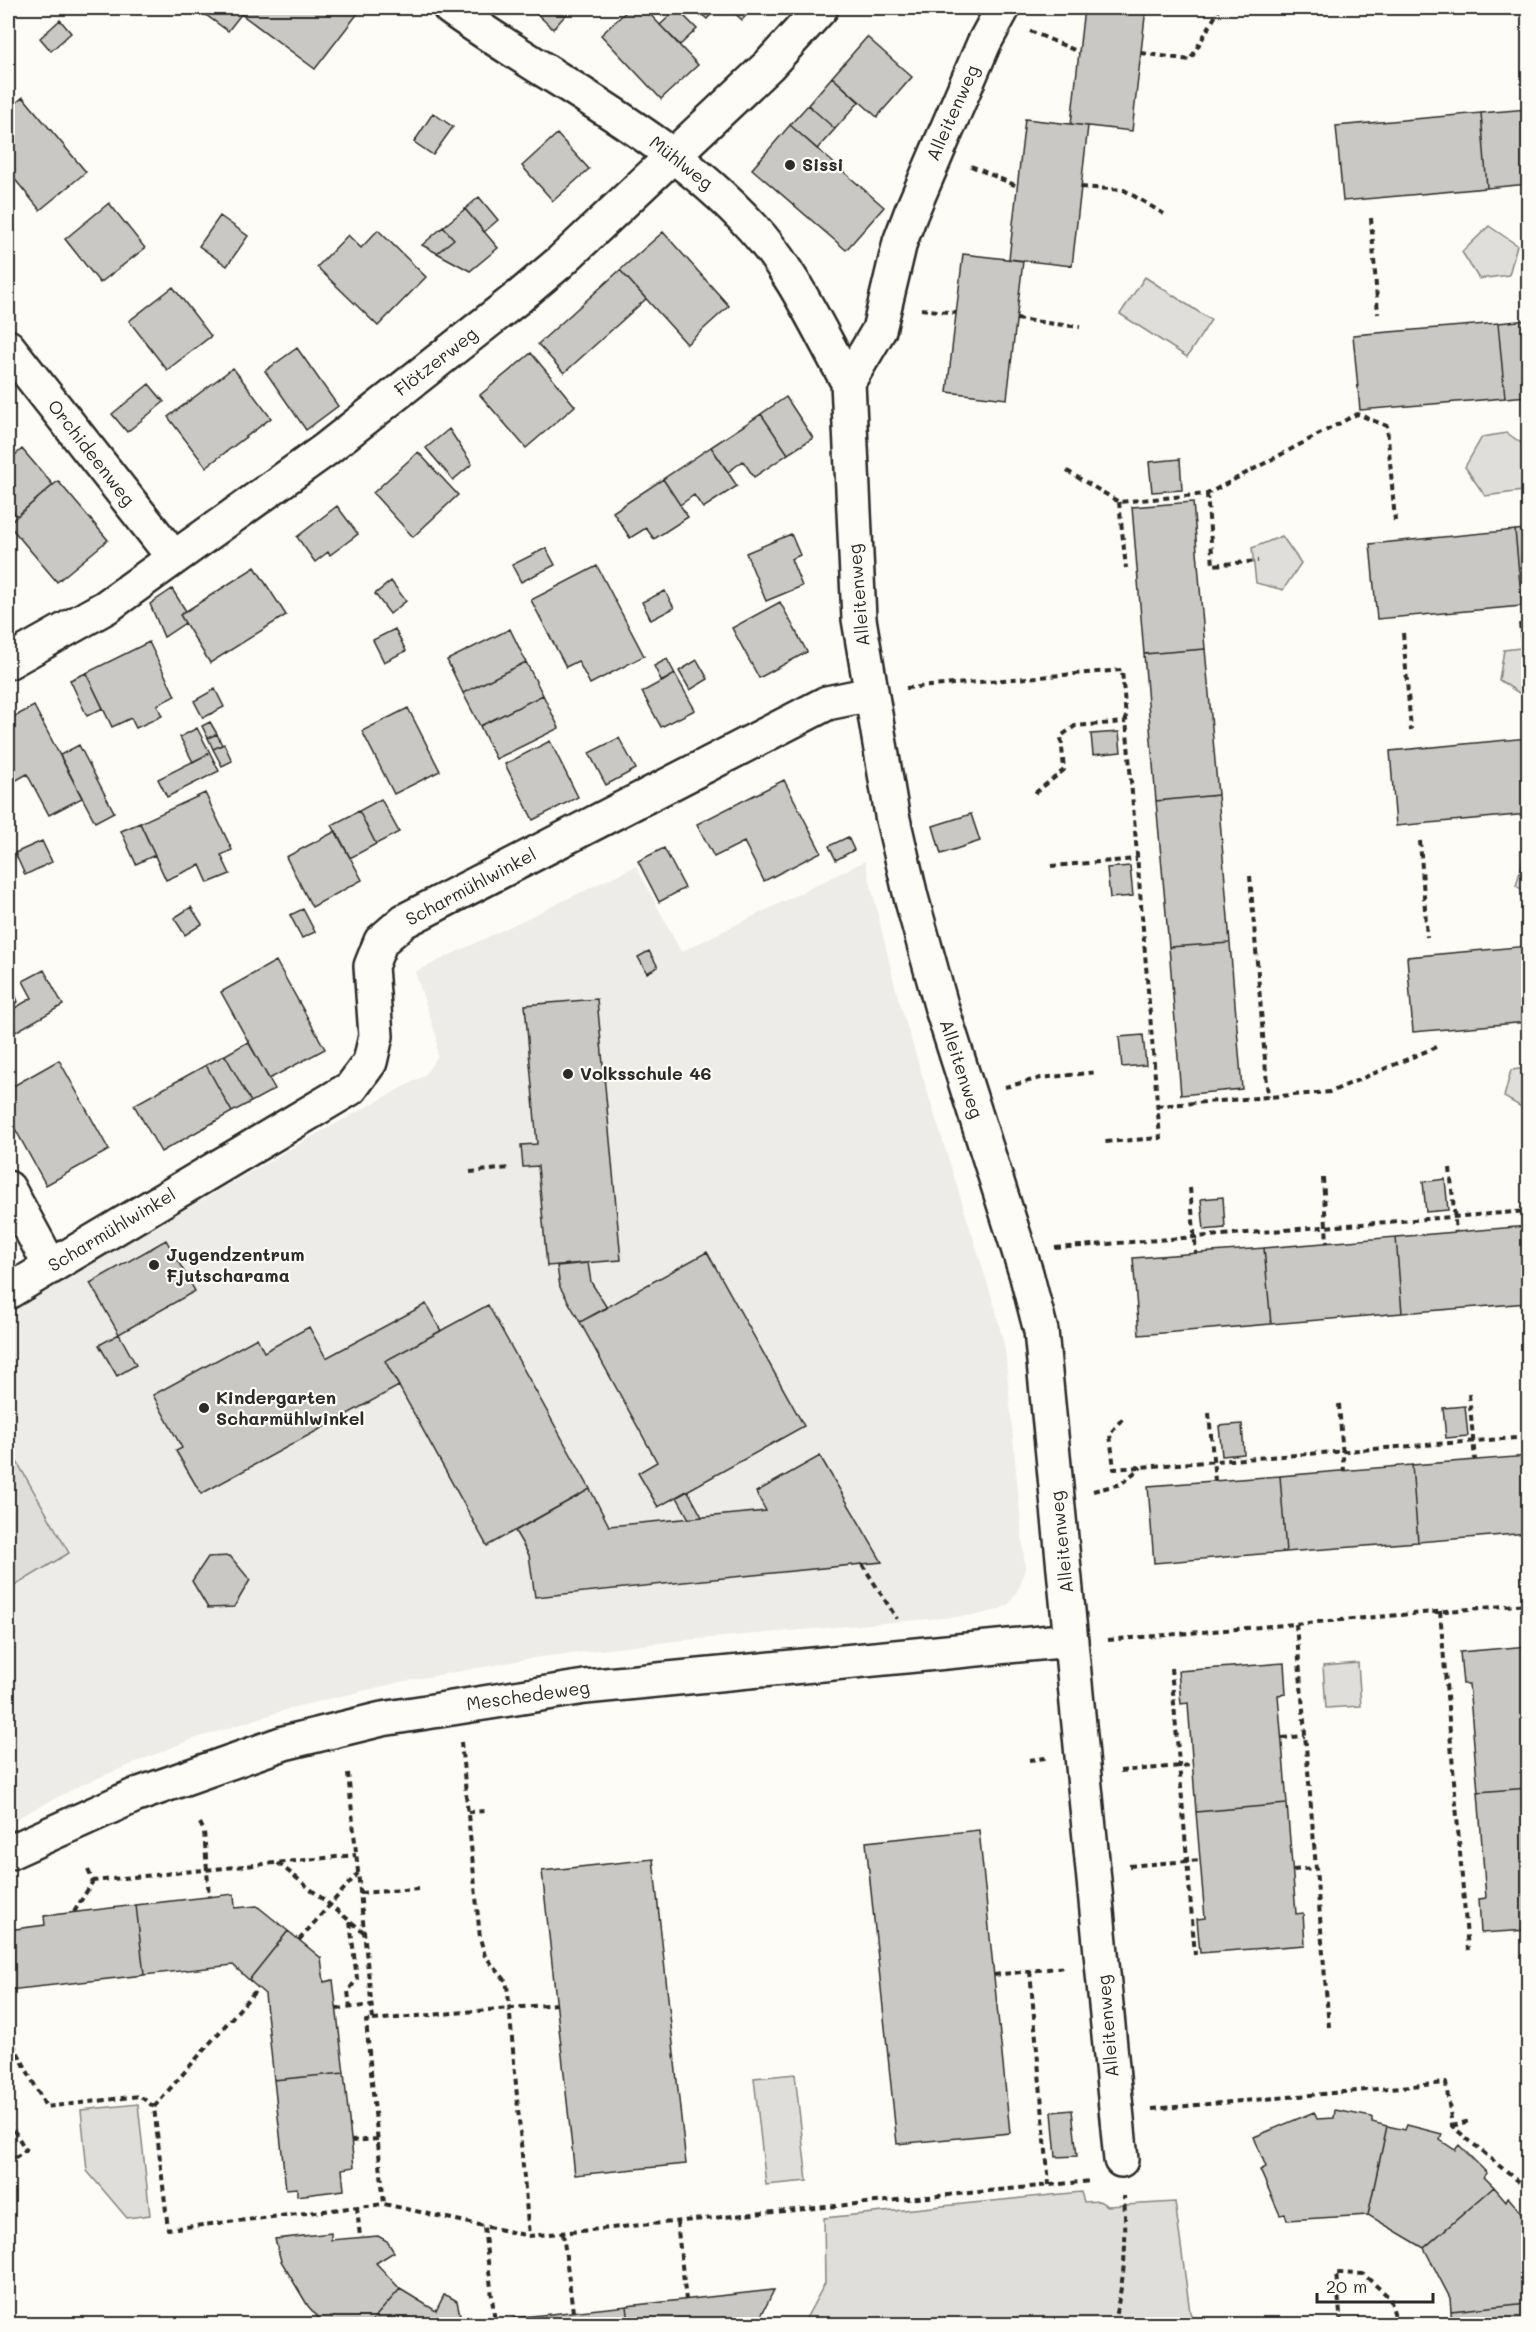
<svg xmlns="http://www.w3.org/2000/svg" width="1536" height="2332" viewBox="0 0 1536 2332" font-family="Mali,sans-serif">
  <rect width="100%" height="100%" fill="#fdfcf7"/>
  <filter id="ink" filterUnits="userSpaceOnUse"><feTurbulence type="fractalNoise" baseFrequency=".0167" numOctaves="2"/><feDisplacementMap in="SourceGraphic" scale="12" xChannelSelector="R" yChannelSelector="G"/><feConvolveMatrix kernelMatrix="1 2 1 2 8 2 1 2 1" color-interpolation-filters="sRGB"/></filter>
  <g filter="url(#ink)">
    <path fill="#edece8" d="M865 861 898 998 996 1311 1005 1350 1025 1568 1020 1586 1010 1603 998 1610 976 1615 675 1641 533 1658 405 1681 295 1707 190 1740 81 1785 8 1823V1590L69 1553 8 1446V1312L320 1132 424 1076 437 1057V1038L415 972 636 866 681 952Z"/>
    <path fill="#dfdeda" stroke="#858482" stroke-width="1.5" d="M1489 226 1517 245 1509 275 1479 279 1462 252Z
      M1145 277 1211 320 1187 357 1120 314Z
      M1507 433 1528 448V475L1523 491 1485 496 1465 467 1482 437Z
      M1282 536 1301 563 1283 590 1256 583 1252 548Z
      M1528 647V699L1499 680 1504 650Z
      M1524 856H1528V893L1516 886Z
      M1528 1068V1111L1504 1097 1511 1070Z
      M8 1446 69 1553 8 1590Z
      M1358 1663 1361 1706 1326 1708 1323 1666Z
      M795 2074 807 2181 766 2185 754 2078Z
      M138 2104 150 2215 127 2218 87 2171 81 2110Z
      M1081 2192 1084 2202 1099 2201 1108 2206 1175 2202 1190 2312 1194 2324H803L825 2283 824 2218Z"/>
    <path fill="#c9c8c4" stroke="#2b2b2b" stroke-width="1.5" d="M212 8H246L228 31 206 15Z
      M246 8H362L315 69 241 14Z
      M540 8H572L553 29 536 13Z
      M630 8H644L698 65 661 99 601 35Z
      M694 8H717L707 19Z
      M729 8H753L742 20Z
      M1084 8H1146L1132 131 1071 124Z
      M677 9 697 29 680 45 660 25Z
      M60 20 71 33 51 51 40 38Z
      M867 37 912 77 877 117 832 77Z
      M832 77 859 102 835 129 808 105Z
      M23 97 86 172 40 210 8 171V110Z
      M808 105 835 129 817 149 790 125Z
      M1528 109V184L1487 188 1481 113Z
      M433 113 453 127 433 155 414 142Z
      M1481 113 1487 188 1343 201 1336 126Z
      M1025 119 1088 126 1072 266 1009 259Z
      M790 125 884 207 846 250 752 169Z
      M557 134 589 169 553 201 522 166Z
      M479 197 498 220 484 232 465 209Z
      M109 203 145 248 100 283 65 239Z
      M465 209 498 248 470 271 437 253 454 239 443 227Z
      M220 216 248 236 227 266 199 246Z
      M443 227 454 239 437 253 422 245Z
      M378 230 426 277 378 326 317 267 348 235 361 248Z
      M663 232 729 306 687 344 620 270Z
      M963 254 1023 261 1007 399 947 392Z
      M620 270 646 299 564 373 538 344Z
      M173 287 211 336 167 370 129 321Z
      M1528 320V396L1505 398 1498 323Z
      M1498 323 1505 398 1360 410 1353 335Z
      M297 348 338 406 306 430 265 371Z
      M531 353 575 406 526 448 480 395Z
      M233 368 271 418 206 467 168 417Z
      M149 384 164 402 127 432 112 414Z
      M786 397 813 438 788 454 761 414Z
      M761 414 788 454 754 477 743 461 728 472 711 447Z
      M449 429 472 464 453 480 426 448Z
      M711 447 737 486 703 508 694 495 680 505 663 479Z
      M22 449 53 485 17 516 8 505V461Z
      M418 452 458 495 413 537 373 493Z
      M1180 459 1182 490 1152 492 1149 462Z
      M663 479 688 517 654 539 646 528 630 538 613 512Z
      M58 481 108 540 57 582 8 524Z
      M1193 502 1205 649 1144 654 1132 507Z
      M337 506 358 534 330 555 328 552 315 562 297 537Z
      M1528 529V605L1522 606 1515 530Z
      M1515 530 1522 606 1377 619 1370 544Z
      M791 534 800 555 791 559 802 586 766 601 746 553Z
      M546 548 555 565 521 582 512 565Z
      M597 566 644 656 590 684 578 661 566 667 531 600Z
      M255 567 286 615 210 663 180 615Z
      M391 581 406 601 390 614 375 594Z
      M172 589 186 611 180 615 185 623 164 637 150 604Z
      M665 591 674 608 651 620 642 602Z
      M780 602 807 652 759 678 732 628Z
      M395 629 406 651 384 662 373 640Z
      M510 629 526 662 463 693 447 660Z
      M149 642 175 696 157 705 162 716 136 728 131 718 112 727 86 673Z
      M1205 649 1218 795 1156 801 1144 654Z
      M667 659 675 674 662 682 654 666Z
      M697 660 708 679 690 690 679 671Z
      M526 662 543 695 480 726 463 693Z
      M86 673 103 708 87 716 70 680Z
      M675 674 695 710 661 727 642 692Z
      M215 689 224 707 203 718 194 701Z
      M543 695 559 728 496 759 480 726Z
      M34 706 82 798 49 815 27 774 8 785V720Z
      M408 708 440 771 394 794 362 731Z
      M210 722 217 734 208 738 202 726Z
      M197 728 210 753 193 762 180 737Z
      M1119 732 1121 752 1093 755 1091 734Z
      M217 734 222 745 213 749 208 738Z
      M619 738 636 769 606 785 589 753Z
      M1528 738V814L1396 826 1390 751Z
      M550 741 578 797 533 820 505 764Z
      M224 744 232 761 222 766 213 749Z
      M79 745 114 812 95 822 60 755Z
      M210 753 219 771 167 797 158 779Z
      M784 780 821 852 764 881 744 842 714 857 697 824Z
      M205 793 232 850 221 855 230 874 208 883 200 865 166 880 140 823Z
      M1218 795 1230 943 1169 947 1156 801Z
      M381 799 399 832 376 844 359 811Z
      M359 811 376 844 350 858 332 825Z
      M971 814 980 841 941 854 933 826Z
      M140 823 155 855 136 864 121 831Z
      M336 831 362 880 312 907 286 857Z
      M848 837 854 850 836 860 829 846Z
      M42 841 52 862 25 875 15 853Z
      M664 848 685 888 659 902 638 861Z
      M1130 866 1133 896 1110 898 1107 868Z
      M191 907 202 924 185 935 174 918Z
      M303 909 315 932 302 938 290 915Z
      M1230 943 1242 1089 1181 1095 1169 947Z
      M1528 946V1022L1413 1032 1407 957Z
      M649 951 658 967 647 973 638 957Z
      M276 961 325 1049 269 1079 221 992Z
      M44 970 63 1005 8 1036V1012L32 998 23 981Z
      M8 976 18 1002 8 1007Z
      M597 999 621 1260 547 1266 538 1166 523 1167 521 1145 537 1144 525 1005Z
      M1143 1035 1146 1065 1122 1067 1119 1037Z
      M248 1042 275 1089 251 1102 225 1055Z
      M225 1055 251 1102 232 1112 206 1065Z
      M59 1060 109 1150 46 1185 8 1116V1089Z
      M206 1065 232 1112 161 1152 134 1105Z
      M1445 1179 1448 1210 1426 1212 1423 1182Z
      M1223 1197 1225 1228 1204 1230 1201 1199Z
      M1528 1226V1303L1402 1313 1396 1237Z
      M1396 1237 1402 1313 1271 1324 1264 1248Z
      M166 1240 195 1291 119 1334 90 1283Z
      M1264 1248 1271 1324 1139 1335 1133 1258Z
      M707 1252 804 1426 658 1507 638 1473 657 1462 580 1322Z
      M588 1263 591 1282 607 1308 580 1322 560 1287 557 1266Z
      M426 1304 441 1331 385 1361 399 1386 201 1494 176 1451 182 1448 153 1395 257 1338 264 1352 309 1327 326 1358Z
      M488 1305 590 1489 487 1546 385 1361Z
      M119 1334 136 1365 117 1376 99 1345Z
      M1465 1406 1468 1436 1446 1438 1443 1408Z
      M1242 1424 1244 1454 1222 1456 1219 1426Z
      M820 1456 882 1562 535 1597 529 1555 515 1531 590 1489 609 1526 766 1511 756 1492Z
      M1528 1456V1533L1418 1542 1412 1465Z
      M1412 1465 1418 1542 1286 1552 1280 1476Z
      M1280 1476 1286 1552 1154 1563 1148 1486Z
      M688 1491 702 1517 689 1519 677 1497Z
      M230 1556 250 1580 234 1607 208 1608 192 1581 208 1557Z
      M1528 1646V1788L1478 1792 1469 1684H1463L1460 1652Z
      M1284 1663 1286 1694 1278 1695 1287 1804 1196 1812 1188 1703 1181 1704 1178 1671Z
      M1528 1788V1930L1481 1933 1479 1899 1486 1898 1478 1792Z
      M1287 1804 1296 1914 1303 1913 1305 1945 1200 1953 1197 1919 1205 1918 1196 1812Z
      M979 1830 1010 2133 897 2144 866 1842Z
      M653 1859 686 2164 575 2175 542 1871Z
      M234 1894 235 1908 257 1906 288 1931 249 1980 233 1965 144 1975 136 1905Z
      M136 1905 144 1975 9 1990 8 1930 45 1925 44 1916Z
      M288 1931 321 1958 324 1982 333 1980 344 2073 274 2080 265 1994 249 1980Z
      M344 2073 354 2167 342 2169 344 2190 297 2196V2188L286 2189 274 2080Z
      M1072 2110 1077 2156 1056 2157 1052 2112Z
      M1335 2110 1372 2117V2122L1387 2126 1368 2215 1287 2220 1285 2214 1280 2215 1260 2170 1266 2167 1254 2137 1314 2112 1317 2119 1334 2118Z
      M1407 2125 1442 2134 1440 2140 1455 2150 1459 2145 1487 2173 1484 2177 1494 2187 1424 2248 1368 2215 1387 2126 1405 2130Z
      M1494 2187 1506 2201 1508 2197 1528 2221V2303L1451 2311 1450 2298 1424 2248Z
      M331 2233V2240L378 2236 387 2241 394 2252 376 2263 400 2289 369 2324H324L308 2306 281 2261 275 2239Z
      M400 2289 436 2311 444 2295 450 2297 457 2301 462 2324H369Z
      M774 2290 757 2324H629L627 2306Z
      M1528 2303V2324H1452L1451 2311Z
      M627 2306 629 2324H514L513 2318Z"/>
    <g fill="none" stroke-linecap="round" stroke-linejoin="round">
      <defs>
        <path id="minor" d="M450 8C551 81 666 133 752 227 793 271 818 329 848 382
          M1003 8 984 43 911 213 900 242 879 330 848 382 859 619 892 815 911 897 942 1009 1026 1273 1041 1331 1121 2160
          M8 347 174 558
          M8 662 106 607 174 558 325 450 520 296 559 263 769 65 821 8
          M8 1188 51 1267
          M8 1292 351 1088 370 1062 376 1036 371 966 381 941 404 921 827 703 871 694
          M8 1853 134 1796 284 1743 382 1719 585 1687 1071 1640"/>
      </defs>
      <use href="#minor" stroke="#2b2b2b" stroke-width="38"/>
      <path stroke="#2b2b2b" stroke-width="4" stroke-dasharray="6 4.5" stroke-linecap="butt" d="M1030 31 1079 52
        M1141 53 1190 60 1220 8
        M971 166 1017 186
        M1081 187 1124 190 1164 214
        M1371 218 1378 314
        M921 309 956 313
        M1016 319 1080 327
        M1067 471 1119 502 1207 494 1357 414 1387 426 1395 521
        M1207 494 1213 565 1258 561
        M1119 502 1126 568
        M1520 623 1523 653H1528
        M1403 633 1411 730
        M1528 687V693
        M906 688 1122 670 1160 1138 1105 1142
        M1035 793 1064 770 1061 736 1075 726 1126 722
        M1420 841 1427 937
        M1051 866 1137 859
        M1250 876 1268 1097
        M1005 1087 1041 1078 1098 1072
        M1157 1106 1330 1092 1436 1047
        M1450 1168 1456 1232
        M470 1172 510 1168
        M1323 1178 1327 1242
        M1190 1188 1196 1253
        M1055 1248 1528 1211
        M1469 1394 1475 1460
        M1339 1404 1344 1471
        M1209 1413 1215 1481
        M1122 1419 1110 1434 1114 1469 1528 1437
        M1093 1491 1121 1484 1141 1467
        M862 1564 897 1619
        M1440 1611 1468 1950
        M1296 1624 1329 2027
        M1108 1640 1528 1604
        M1171 1668 1195 1955
        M1282 1738 1305 1736
        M461 1742 480 1938 485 1956 506 1981 508 1992 529 2236
        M1029 1760 1046 1758
        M1120 1771 1192 1765
        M348 1773 373 2020 366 2021 384 2204
        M468 1812 485 1811
        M200 1823 204 1831 209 1897
        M278 1863 365 1933
        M1129 1866 1200 1860
        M88 1870 93 1881 356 1855
        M1293 1870 1316 1868
        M360 1893 418 1889
        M74 1912 93 1881
        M350 1922 357 1979 348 1991 350 2008
        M299 1940 358 1873
        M1030 1971 1049 2185
        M994 1975 1066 1967
        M337 2009 372 2005
        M373 2020 557 2004
        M8 2034 46 2107 140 2096 154 2107 168 2229 384 2204 529 2236 1091 2181
        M154 2107 258 1988
        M1152 2109 1446 2083 1452 2126 1528 2190
        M8 2121 26 2150 8 2162
        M1452 2126 1469 2121
        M351 2141 378 2139
        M357 2207 360 2237
        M677 2222 686 2300
        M563 2233 573 2312
        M480 2324 495 2323 484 2227
        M1113 2324C1125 2282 1127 2240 1124 2196
        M1341 2324 1336 2273 1363 2274 1390 2298 1397 2324"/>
      <use href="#minor" stroke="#fdfcf7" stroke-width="33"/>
    </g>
  </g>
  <g fill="#2b2b2b" stroke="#fdfcf7" stroke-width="2">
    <circle cx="790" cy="165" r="6"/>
    <circle cx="568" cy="1074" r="6"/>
    <circle cx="154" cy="1265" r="6"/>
    <circle cx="204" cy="1408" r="6"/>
  </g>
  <g text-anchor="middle" stroke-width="4.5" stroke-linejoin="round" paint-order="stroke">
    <g font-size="18" fill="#2b2b2b" stroke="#fdfcf7">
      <text transform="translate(953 113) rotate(-66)" y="6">Alleitenweg</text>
      <text transform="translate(681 163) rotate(38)" y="6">Mühlweg</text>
      <text transform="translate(436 362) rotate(-38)" y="6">Flötzerweg</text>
      <text transform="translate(91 453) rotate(52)" y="6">Orchideenweg</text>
      <text transform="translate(859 595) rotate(-95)" y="6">Alleitenweg</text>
      <text transform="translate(471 887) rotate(-28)" y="6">Scharmühlwinkel</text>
      <text transform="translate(961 1069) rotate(72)" y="6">Alleitenweg</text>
      <text transform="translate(112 1230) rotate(-31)" y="6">Scharmühlwinkel</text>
      <text transform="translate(1062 1542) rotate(-96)" y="6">Alleitenweg</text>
      <text transform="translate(528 1696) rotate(-8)" y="6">Meschedeweg</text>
      <text transform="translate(1108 2026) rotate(-95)" y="6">Alleitenweg</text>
    </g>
    <g font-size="18" font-weight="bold" fill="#2b2b2b" stroke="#fdfcf7" text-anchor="start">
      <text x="802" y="171">Sissi</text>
      <text x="580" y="1080">Volksschule 46</text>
      <text x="166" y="1261">Jugendzentrum<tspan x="166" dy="21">Fjutscharama</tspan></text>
      <text x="216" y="1404">Kindergarten<tspan x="216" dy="21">Scharmühlwinkel</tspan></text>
    </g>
  </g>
  <rect width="1536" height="2332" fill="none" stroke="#fdfcf7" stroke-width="30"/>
  <rect x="15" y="15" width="1506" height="2302" fill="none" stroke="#2b2b2b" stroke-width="2" filter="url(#ink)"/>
  <path d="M1317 2293v9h116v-9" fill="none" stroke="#2b2b2b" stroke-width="3"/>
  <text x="1326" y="2293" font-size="18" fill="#2b2b2b" stroke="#fdfcf7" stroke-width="4.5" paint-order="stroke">20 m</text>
</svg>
